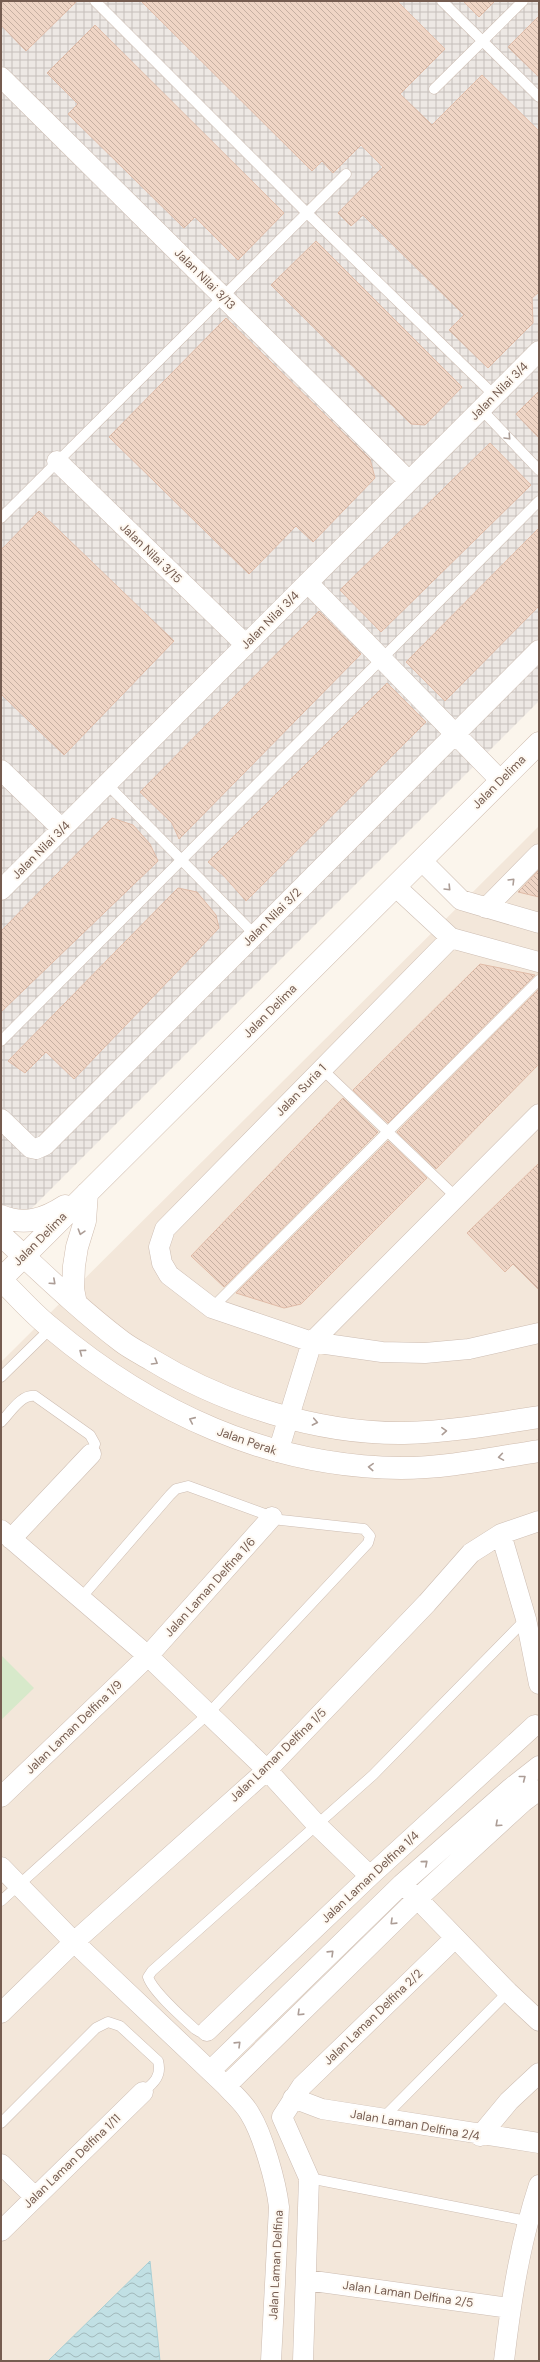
<svg xmlns="http://www.w3.org/2000/svg" width="540" height="2362" viewBox="0 0 540 2362" font-family="'DM Sans',sans-serif">
  <defs>
    <pattern id="industrial-grid" width="8" height="8" patternUnits="userSpaceOnUse"><rect width="8" height="8" fill="#ede8e4"/><path d="M0 4h8M4 0v8" fill="none" stroke="#c5bfbb"/></pattern>
    <pattern id="water-waves" width="16" height="10" patternUnits="userSpaceOnUse"><rect width="16" height="10" fill="#c1e0e4"/><path d="M0 5q4-4 8 0t8 0" fill="none" stroke="#a1b9bb"/></pattern>
    <pattern id="building-back-hatch" width="6" height="6" patternUnits="userSpaceOnUse"><rect width="6" height="6" fill="#efd5c5"/><path d="M-1 5l2 2M0 0l6 6M5-1l2 2" fill="none" stroke="#c6b0a2"/></pattern>
  </defs>
  <rect width="100%" height="100%" fill="#fbf5ec"/>
  <path fill="#f3e7da" d="M539 826V2361H1V1362Z"/>
  <path fill="url(#industrial-grid)" d="M1 1H539V701L1 1239Z"/>
  <path fill="#d7e9ca" d="M1 1655 34 1688 1 1720Z"/>
  <path fill="url(#water-waves)" stroke="#a8cfd5" d="M150 2261 160 2361H48Z"/>
  <path fill="url(#building-back-hatch)" stroke="#e0bba7" d="M1 1H77L26 51 1 25Z
    M141 1H397L445 49 400 94 432 125 482 75 539 131V292L532 298 533 323 488 368 449 330 464 315 363 215 351 226 338 213 383 167 361 145 333 173 322 161 312 171Z
    M463 1H495L479 17Z
    M539 16V77L508 47Z
    M95 25 284 213 238 260 195 217 184 228 68 114 78 104 47 73Z
    M316 241 462 387 425 425 411 424 271 285Z
    M226 318 370 459 375 478 313 542 296 526 249 574 109 437Z
    M539 391V438L516 414Z
    M490 443 531 485 381 632 340 590Z
    M39 511 174 641 64 755 1 694V550Z
    M539 528V606L445 701 406 662Z
    M319 611 361 654 179 839 172 823 140 792Z
    M387 683 426 722 246 901 224 876 208 862Z
    M112 818 133 825 150 844 158 861 1 1012V931Z
    M539 870V897L518 892Z
    M178 888 197 892 216 915 219 928 74 1079 46 1052 25 1073 8 1061Z
    M480 964 535 975 388 1123 353 1090Z
    M539 989V1064L436 1169 397 1132Z
    M343 1098 378 1132 224 1287 191 1256Z
    M388 1141 427 1178 301 1304 284 1308 236 1293Z
    M539 1163V1290L513 1264 505 1272 467 1233Z"/>
  <g fill="none" stroke-linecap="round" stroke-linejoin="round">
    <defs>
      <path id="lane" d="M95 1 307 213 494 395
        M442 1 539 97
        M434 89 523 1
        M481 409 539 470
        M1 518 346 174
        M107 784 255 935
        M1 1041 539 501
        M322 1069 456 1197
        M212 1308 539 980
        M1 1377 51 1328
        M1 1422C10 1413 21 1394 35 1396L90 1435 95 1444 91 1454
        M1 1901 208 1714 368 1543 370 1536 364 1529 281 1520 188 1486 176 1489 170 1495 81 1598
        M207 2031 200 2032 195 2029C183 2018 153 1992 148 1977L152 1971 373 1775 526 1619
        M382 2119 508 1992
        M1 2123 96 2028 108 2022 120 2026 158 2061C162 2076 154 2083 143 2092
        M309 2178 527 2221"/>
      <path id="street" d="M1 77 409 481
        M57 461 246 645
        M308 583 501 781
        M1 770 62 829
        M421 860 461 900 539 923
        M396 887 451 938 539 962
        M1 890 539 351
        M486 908 539 854
        M451 938 165 1229 159 1247 162 1263 169 1275 212 1308 312 1342 382 1352 425 1353 469 1349 539 1333
        M1 1119 31 1148 36 1149 45 1145 539 650
        M278 1452 312 1342 539 1114
        M1 1530 148 1656 267 1770 318 1826 370 1876
        M501 1534 526 1619 539 1684
        M11 1539 91 1454
        M1 1797 148 1656 272 1517
        M1 1867 74 1942 226 2086C234 2095 244 2103 250 2114 263 2135 276 2182 279 2207L271 2361
        M408 1889 508 1992 539 2021
        M1 2013 74 1942 267 1770 427 1603 471 1553 501 1534 539 1521
        M207 2031 370 1876 535 1725
        M210 2071 402 1884 511 1788 539 1766
        M226 2086 417 1899 523 1802 539 1790
        M293 2098 322 2109 539 2143
        M480 2136 509 2101 539 2073
        M1 2164 35 2197
        M1 2231 143 2092
        M306 2280 510 2308
        M303 2361 309 2178 282 2117 302 2086 455 1938
        M504 2361C511 2301 520 2242 539 2185"/>
      <path id="secondary" d="M1 1216C25 1226 45 1219 65 1206
        M1 1235C40 1271 79 1309 121 1341 130 1348 142 1354 152 1360 224 1404 318 1434 404 1433 449 1432 494 1424 539 1417
        M1 1279 539 743
        M1 1280C18 1296 33 1314 51 1328 151 1412 269 1467 401 1468 447 1468 493 1458 539 1451
        M76 1304 73 1289 74 1266 77 1247 85 1221 87 1193"/>
    </defs>
    <use href="#lane" stroke="#cdbdb2" stroke-width="11"/>
    <use href="#street" stroke="#cdbdb2" stroke-width="21"/>
    <use href="#secondary" stroke="#d0bdaf" stroke-width="23"/>
    <use href="#lane" stroke="#fff" stroke-width="10"/>
    <use href="#street" stroke="#fff" stroke-width="20"/>
    <use href="#secondary" stroke="#fff" stroke-width="22"/>
  </g>
  <defs><path id="oneway-chevron" d="M-2-3.5L2.5 0L-2 3.5" fill="none" stroke-width="1.6" stroke-linecap="round" stroke-linejoin="round"/></defs>
  <g stroke="#ac9d96">
    <use href="#oneway-chevron" transform="translate(508 437) rotate(47)"/>
    <use href="#oneway-chevron" transform="translate(512 881) rotate(-45)"/>
    <use href="#oneway-chevron" transform="translate(448 888) rotate(46)"/>
    <use href="#oneway-chevron" transform="translate(81 1232) rotate(107)"/>
    <use href="#oneway-chevron" transform="translate(53 1282) rotate(42)"/>
    <use href="#oneway-chevron" transform="translate(82 1352) rotate(-143)"/>
    <use href="#oneway-chevron" transform="translate(155 1362) rotate(31)"/>
    <use href="#oneway-chevron" transform="translate(192 1420) rotate(-156)"/>
    <use href="#oneway-chevron" transform="translate(315 1422) rotate(11)"/>
    <use href="#oneway-chevron" transform="translate(444 1431) rotate(-3)"/>
    <use href="#oneway-chevron" transform="translate(501 1457) rotate(171)"/>
    <use href="#oneway-chevron" transform="translate(371 1467) rotate(-177)"/>
    <use href="#oneway-chevron" transform="translate(523 1778) rotate(-38)"/>
    <use href="#oneway-chevron" transform="translate(498 1824) rotate(138)"/>
    <use href="#oneway-chevron" transform="translate(425 1863) rotate(-41)"/>
    <use href="#oneway-chevron" transform="translate(393 1922) rotate(136)"/>
    <use href="#oneway-chevron" transform="translate(331 1953) rotate(-44)"/>
    <use href="#oneway-chevron" transform="translate(300 2013) rotate(136)"/>
    <use href="#oneway-chevron" transform="translate(238 2044) rotate(-44)"/>
  </g>
  <g text-anchor="middle" stroke-width="4" stroke-linejoin="round" paint-order="stroke">
    <g font-size="12" fill="#755c50" stroke="#fef9f2">
      <text transform="translate(205 279) rotate(45)" y="4">Jalan Nilai 3/13</text>
      <text transform="translate(499 391) rotate(-45)" y="4">Jalan Nilai 3/4</text>
      <text transform="translate(151 553) rotate(44)" y="4">Jalan Nilai 3/15</text>
      <text transform="translate(270 620) rotate(-45)" y="4">Jalan Nilai 3/4</text>
      <text transform="translate(499 782) rotate(-45)" y="4">Jalan Delima</text>
      <text transform="translate(41 850) rotate(-45)" y="4">Jalan Nilai 3/4</text>
      <text transform="translate(272 917) rotate(-45)" y="4">Jalan Nilai 3/2</text>
      <text transform="translate(270 1011) rotate(-45)" y="4">Jalan Delima</text>
      <text transform="translate(301 1090) rotate(-46)" y="4">Jalan Suria 1</text>
      <text transform="translate(40 1239) rotate(-45)" y="4">Jalan Delima</text>
      <text transform="translate(247 1441) rotate(19)" y="4">Jalan Perak</text>
      <text transform="translate(210 1587) rotate(-48)" y="4">Jalan Laman Delfina 1/6</text>
      <text transform="translate(74 1727) rotate(-44)" y="4">Jalan Laman Delfina 1/9</text>
      <text transform="translate(278 1755) rotate(-44)" y="4">Jalan Laman Delfina 1/5</text>
      <text transform="translate(370 1877) rotate(-43)" y="4">Jalan Laman Delfina 1/4</text>
      <text transform="translate(373 2017) rotate(-44)" y="4">Jalan Laman Delfina 2/2</text>
      <text transform="translate(415 2125) rotate(10)" y="4">Jalan Laman Delfina 2/4</text>
      <text transform="translate(72 2161) rotate(-44)" y="4">Jalan Laman Delfina 1/11</text>
      <text transform="translate(276 2265) rotate(-87)" y="4">Jalan Laman Delfina</text>
      <text transform="translate(408 2294) rotate(8)" y="4">Jalan Laman Delfina 2/5</text>
    </g>
  </g>
  <rect width="540" height="2362" fill="none" stroke="#755c50" stroke-width="4"/>
</svg>
